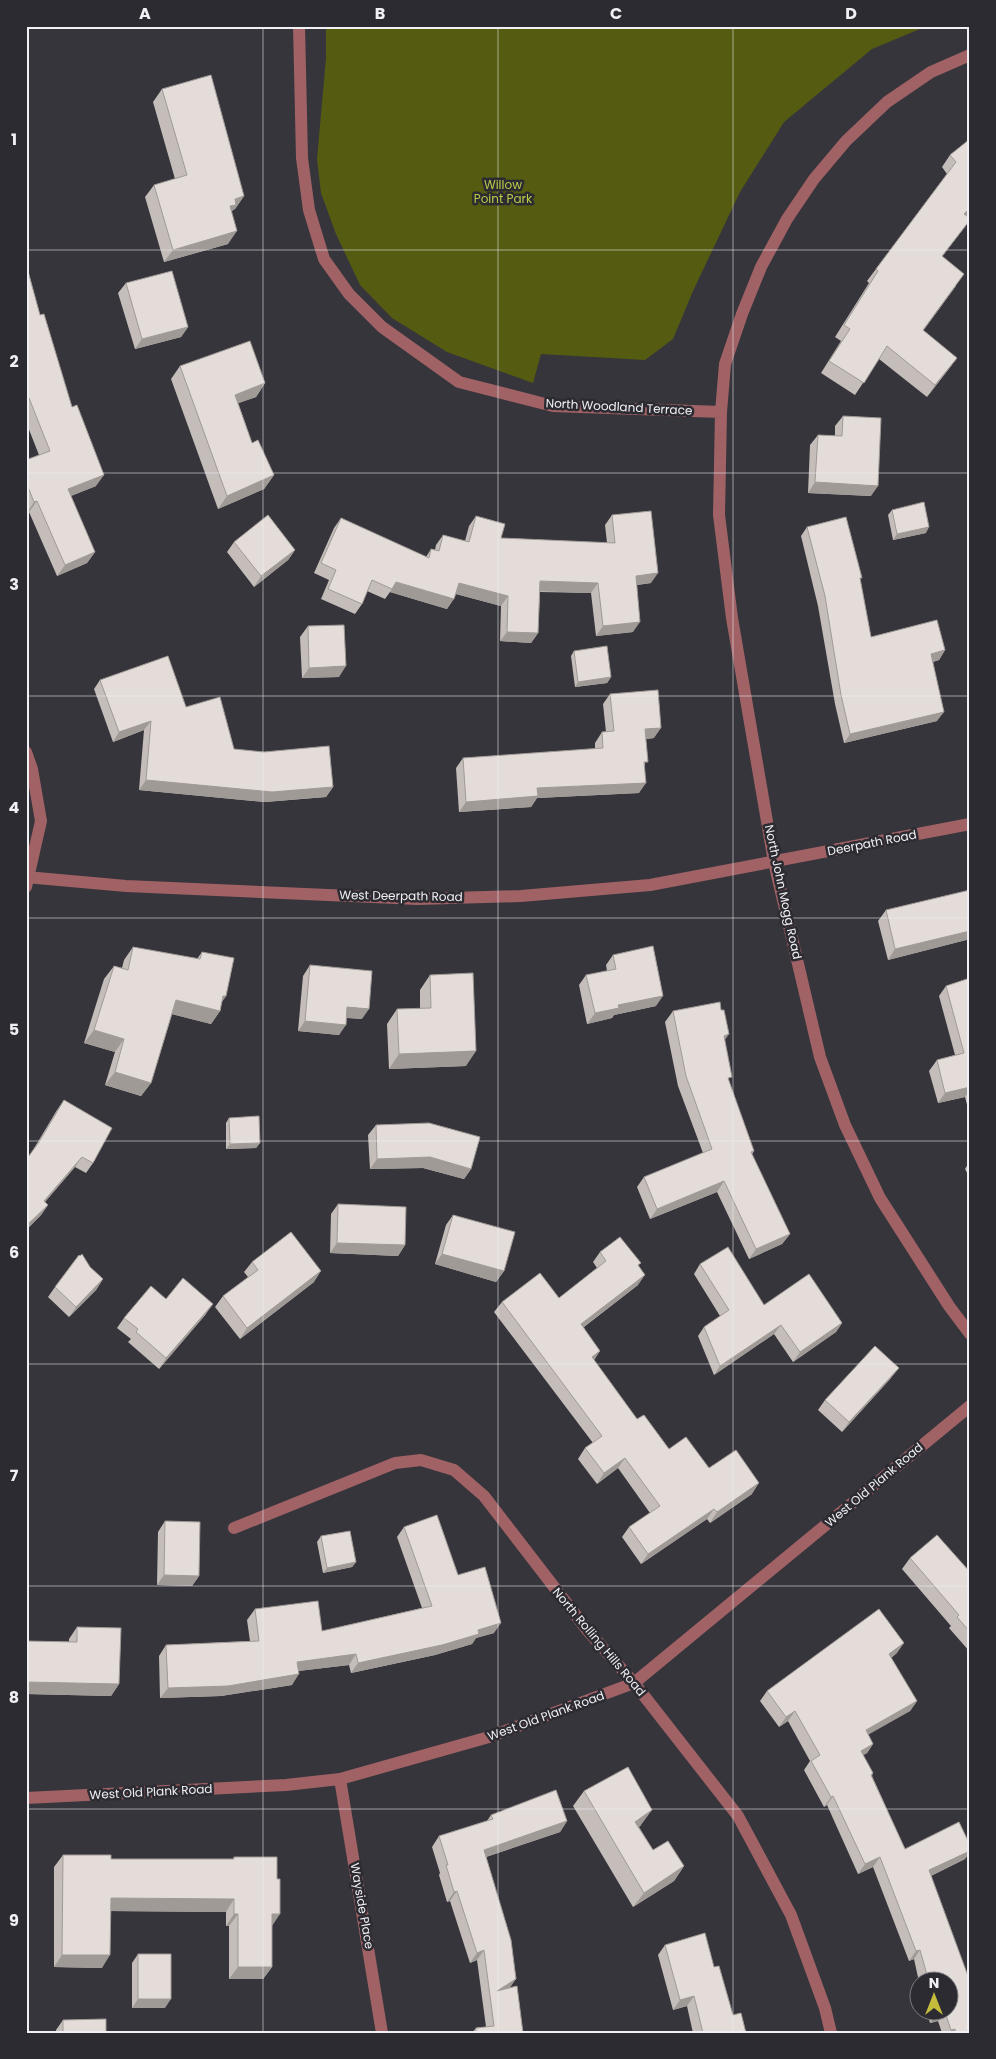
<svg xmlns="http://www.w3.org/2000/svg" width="996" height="2059" viewBox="0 0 996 2059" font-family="Poppins,sans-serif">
  <rect width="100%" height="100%" fill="#36353b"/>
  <path fill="#555c12" d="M326 26H927L872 49 784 122 740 192 693 291 673 339 645 360 541 354 533 383 447 352 392 318 360 285 336 234 321 193 317 159 326 58Z"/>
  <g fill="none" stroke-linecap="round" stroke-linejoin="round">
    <path stroke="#a16266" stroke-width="12" d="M299 26 302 158 309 210 324 259 349 294 382 327 459 382 553 406 721 412
      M970 55 931 72 887 102 846 141 814 179 787 219 761 267 742 314 725 364 721 412 719 515 732 618 774 862 820 1057 845 1125 880 1198 949 1306 970 1334
      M26 752 32 769 41 821 26 887
      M26 877 126 886 418 899 521 896 650 885 970 824
      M234 1528 395 1463 421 1460 454 1470 484 1496 588 1631 634 1683 738 1816 791 1915 825 2008 831 2033
      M340 1779 382 2033
      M26 1798 286 1785 340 1779 489 1737 634 1683 970 1406"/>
  </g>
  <path fill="#c4bdba" d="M162 89 244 196 235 209 233 210 232 211 228 244 164 262 145 197 154 185 175 179 153 102Z
    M970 139 967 216 970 220 942 257 956 286 923 331 957 358 948 370 927 397 879 359 855 395 821 373 841 341 835 337 869 283 867 281 947 174 942 167 950 155Z
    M26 264 40 315 96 486 71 496 95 552 87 563 57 576 29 512 26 513V460L39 455 26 422Z
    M126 283 188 327 181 337 135 349 118 293Z
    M180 366 265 383 256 397 238 403 252 443 274 475 264 489 218 509 171 379Z
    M843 416 871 496 808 493 810 445 818 435 835 436V426Z
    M892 510 926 533 893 540 888 515Z
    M612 515 651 583 637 585 633 632 596 636 591 593 540 592 538 633 531 643 500 641 501 606 456 594 447 609 390 592 385 599 367 591 362 604 355 614 321 599 329 580 314 573 334 528 341 518 426 557 431 549 435 550 436 545 443 535 465 541 469 526 476 516 501 538 607 543 605 525Z
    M807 527 860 580 871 637 945 650 939 660 933 662 937 721 844 743 835 704 818 606 801 536Z
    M234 542 295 550 288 560 254 587 227 552Z
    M308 626 339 677 302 678 300 637Z
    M574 651 611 677 607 683 575 687 571 656Z
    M100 680 186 707 234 749 333 787 326 797 265 802 139 790 144 730 113 742 94 689Z
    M610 694 654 738 646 739 645 766 639 793 537 798 531 807 459 812 456 768 463 758 595 749V743L602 732H606L603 704Z
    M970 890V939L888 960 878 921 886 910Z
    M133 947 197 959 202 952 226 996 221 1003 220 1011 211 1024 172 1014 151 1083 141 1096 105 1085 115 1052 84 1043 104 979 114 966 122 968 124 960Z
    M613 955 656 1006 614 1015 612 1018 587 1024 579 985 586 975 607 971 606 965Z
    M310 965 362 1019 347 1018 339 1035 298 1031 303 976Z
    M430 975 466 1066 389 1069 387 1024 397 1009H420V990Z
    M970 978V1116L965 1097 938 1103 929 1071 937 1060 955 1055 939 996 946 986Z
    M673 1011 725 1041 729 1082 754 1151 752 1154 790 1234 782 1244 749 1259 717 1192 650 1219 637 1187 644 1177 703 1153 678 1086 665 1022Z
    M64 1100 93 1163 86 1173 75 1167 45 1202 48 1205 41 1215 26 1230V1160L33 1150 57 1110Z
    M229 1118 260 1143 256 1148 226 1149V1123Z
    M376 1125 471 1169 464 1179 423 1168 370 1169 368 1135Z
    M970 1161V1178L965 1169Z
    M338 1204 405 1245 398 1256 330 1253 331 1214Z
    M453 1215 504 1271 496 1282 435 1264 446 1225Z
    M600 1252 639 1266 638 1285 584 1327 594 1360 637 1419 669 1449 709 1468 752 1494 710 1523 707 1519 641 1564 622 1537 629 1527 650 1513 618 1468 597 1484 578 1459 585 1448 593 1443 494 1312 502 1302 559 1298 597 1268 593 1262Z
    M252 1262 314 1282 240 1339 215 1307 223 1296 248 1277 244 1272Z
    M700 1264 764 1305 842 1323 836 1332 793 1362 774 1334 714 1375 698 1336 704 1327 720 1316 694 1274Z
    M90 1267 103 1279 96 1290 69 1317 48 1297 55 1287Z
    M166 1299 206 1314 159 1369 128 1342 131 1339 117 1328 124 1318Z
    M891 1378 842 1432 818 1410 825 1400Z
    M165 1521 199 1576 192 1586 157 1585 158 1532Z
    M404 1527 458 1575 494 1633 476 1638 472 1644 435 1655 351 1673 349 1665 298 1671 292 1685 221 1696 160 1698 159 1656 166 1645 250 1641 247 1620 255 1609 322 1631 422 1608 397 1537Z
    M321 1536 356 1562 352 1567 323 1573 317 1542Z
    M910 1558 970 1572V1652L949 1628 951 1626 902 1569Z
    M77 1627 119 1684 111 1696 26 1694V1641L69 1642V1639Z
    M897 1653 891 1658 917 1701 910 1711 868 1734 873 1744 867 1753 863 1755 873 1773 872 1776 905 1849 965 1859 931 1876 970 2033H942L938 2021 930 2023 927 2012H948V1982H919L914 1959 909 1961 873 1867 858 1874 827 1805 824 1807 804 1770 810 1761 788 1721 779 1727 760 1701 767 1691Z
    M584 1791 641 1825 639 1827 653 1850 684 1866 674 1881 633 1907 573 1806Z
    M491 1815 567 1821 560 1832 486 1857 510 1988 523 2033H472L476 2028 486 2027 477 1960 470 1963 450 1901 447 1902 439 1875 440 1873 432 1847 439 1836 487 1821Z
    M63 1855 111 1859H233L234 1857 277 1879 272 1926V1967L263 1979H229V1926H226V1912L111 1911 102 1968 54 1967V1867Z
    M665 1945 714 1967 733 2015 746 2033H693L687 2006 673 2010 658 1955Z
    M138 1954 165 2008H132V1963Z
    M63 2020 106 2033H56V2030Z"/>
  <path fill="#a09a97" d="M244 196 235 209 233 210 227 218 221 219 235 199Z
    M970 208V213L955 226 964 214Z
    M237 231 228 244 164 262 173 250Z
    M188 327 181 337 135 349 142 339Z
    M957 358 948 370 927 397 935 385Z
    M265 383 256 397 225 408 235 395Z
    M104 475 96 486 60 500 68 489Z
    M274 475 264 489 218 509 227 496Z
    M815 482 878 486 871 496 808 493Z
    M37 501 29 512 26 514 34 502Z
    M929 527 926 533 893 540 897 534Z
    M295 550 288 560 254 587 261 576Z
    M95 552 87 563 57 576 65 565Z
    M658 573 651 583 629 586 636 576Z
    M540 581 598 583 591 593 533 591Z
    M396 582 454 599 447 609 390 592Z
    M459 583 508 596 501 606 452 593Z
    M640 622 633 632 596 636 603 626Z
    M507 632 538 633 531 643 500 641Z
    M945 650 939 660 924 664 931 654Z
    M346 666 339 677 302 678 309 668Z
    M611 677 607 683 575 687 578 682Z
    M944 712 937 721 844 743 850 734Z
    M151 721 144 730 113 742 119 732Z
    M661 728 654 738 638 740 645 729Z
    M146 780 333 787 326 797 265 802 139 790Z
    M646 783 639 793 537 798 531 807 459 812 466 802 537 788Z
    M970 931V939L888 960 895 949Z
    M223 996H226L217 1009Z
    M663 996 656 1006 614 1015 612 1018 587 1024 595 1013 618 1005Z
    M176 1000 220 1011 211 1024 167 1013Z
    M347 1007 369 1009 362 1019 340 1017Z
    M305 1021 346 1025 339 1035 298 1031Z
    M94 1030 124 1039 115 1052 84 1043Z
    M729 1034 722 1044 724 1036Z
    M476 1051 466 1066 389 1069 399 1054Z
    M115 1072 151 1083 141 1096 105 1085Z
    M970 1087V1090L965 1097 938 1103 945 1093Z
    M260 1143 256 1148 226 1149 230 1144Z
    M82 1157 75 1167 37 1211 44 1201Z
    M430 1157 471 1169 464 1179 423 1168 370 1169 377 1159Z
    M724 1181 717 1192 650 1219 657 1209Z
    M48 1205 41 1215 26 1230V1226Z
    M790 1234 782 1244 749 1259 756 1249Z
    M337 1243 405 1245 398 1256 330 1253Z
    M442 1254 504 1271 496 1282 435 1264Z
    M321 1271 314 1282 240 1339 247 1328Z
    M645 1275 638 1285 574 1334 581 1324Z
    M103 1279 96 1290 69 1317 76 1307Z
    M213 1304 206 1314 159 1369 166 1358Z
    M842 1323 836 1332 793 1362 800 1352Z
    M781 1325 774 1334 714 1375 720 1366Z
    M600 1351 593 1362 592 1357Z
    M899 1368 891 1378 842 1432 849 1422Z
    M625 1458 618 1468 597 1484 604 1473Z
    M759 1483 752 1494 710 1523 717 1512Z
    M714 1509 707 1519 641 1564 648 1554Z
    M356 1562 352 1567 323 1573 327 1568Z
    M164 1575 199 1576 192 1586 157 1585Z
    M501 1623 494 1633 476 1638 472 1644 435 1655 351 1673 358 1663Z
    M904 1643 897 1653 882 1664 889 1654Z
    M356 1654 349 1665 290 1672 297 1662Z
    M299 1674 292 1685 221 1696 160 1698 168 1688Z
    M26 1682 119 1684 111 1696 26 1694Z
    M917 1701 910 1711 859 1740 866 1730Z
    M795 1711 788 1721 779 1727 786 1717Z
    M873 1744 867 1753 854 1761 861 1751Z
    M833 1796 827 1805 824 1807 831 1797Z
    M652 1810 641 1825 625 1837 635 1822Z
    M567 1821 560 1832 477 1860 484 1850Z
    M970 1851V1853L965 1859 922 1880 929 1870Z
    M880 1857 873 1867 858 1874 865 1864Z
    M684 1866 674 1881 633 1907 644 1893Z
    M457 1891 450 1901 447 1902 454 1892Z
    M111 1898 234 1899 226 1912 102 1911Z
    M234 1914H238L229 1926H226Z
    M272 1914H280L272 1926Z
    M484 1950 477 1960 470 1963 477 1953Z
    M920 1950 914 1959 909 1961 916 1951Z
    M62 1955H110L102 1968 54 1967Z
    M238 1967H272L263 1979H229Z
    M516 1979 509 1989 497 1991Z
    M694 1996 687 2006 673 2010 680 2000Z
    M138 1999H171L165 2008H132Z
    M945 2012 938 2021 930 2023 937 2013Z
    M955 2029 953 2033H949L951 2030Z"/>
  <path fill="#e4dcd8" stroke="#a09a97" d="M211 75 244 196 235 199 236 205 230 206 237 231 173 250 154 185 187 175 162 89Z
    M970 139V208L964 214 970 218V220L942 256 964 274 923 330 957 358 935 385 887 346 864 383 829 361 850 329 844 325 878 271 876 269 956 162 950 155Z
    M26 264 40 315 44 314 72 407 77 405 104 475 68 489 95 552 65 565 37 501 34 502 26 482V460L50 451 29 398 26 399Z
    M172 271 188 327 142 339 126 283Z
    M250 341 265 383 235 395 252 443 258 440 274 475 227 496 180 366Z
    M843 416 881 418 878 486 815 482 818 435 842 436Z
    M924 502 929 527 897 534 892 510Z
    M651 511 658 573 636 576 640 622 603 626 598 583 540 581 538 633 507 632 508 596 459 583 454 599 396 582 392 589 372 580 362 604 328 589 336 570 321 563 341 518 429 558 431 549 439 551 443 535 469 542 476 516 505 524 501 538 615 543 612 515Z
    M268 515 295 550 261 576 234 542Z
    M846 517 862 578H860L871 637 937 620 945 650 931 654 944 712 850 734 841 695 825 596 807 527Z
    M344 625 346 666 309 668 308 626Z
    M607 646 611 677 578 682 574 651Z
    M168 656 186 707 220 697 234 749 264 752 329 746 333 787 272 792 146 780 151 721 119 732 100 680Z
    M658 690 661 728 645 729 648 762H644L646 783 537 788 538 796 466 802 463 758 603 748 602 732 614 731 610 694Z
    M970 890V931L895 949 886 910Z
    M653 946 663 996 618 1005 619 1008 595 1013 586 975 616 969 613 955Z
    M133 947 200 959 202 952 234 958 226 996H223L220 1011 176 1000 151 1083 115 1072 124 1039 94 1030 114 966 128 970Z
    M310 965 372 971 369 1009 347 1007 346 1025 305 1021Z
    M473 973 476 1051 399 1054 397 1009 431 1008 430 975Z
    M970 978V1087L945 1093 937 1060 964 1053 946 986Z
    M720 1002 721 1010H724L729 1034 724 1036 732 1077 728 1078 754 1151 751 1152 790 1234 756 1249 724 1181 657 1209 644 1177 712 1149 686 1076 673 1011Z
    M64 1100 112 1128 93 1163 82 1157 44 1201 48 1205 26 1226V1160L39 1142Z
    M259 1116 260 1143 230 1144 229 1118Z
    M429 1123 480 1137 471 1169 430 1157 377 1159 376 1125Z
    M338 1204 406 1207 405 1245 337 1243Z
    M453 1215 515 1232 504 1271 442 1254Z
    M291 1232 321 1271 247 1328 223 1296 258 1270 252 1262Z
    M620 1237 641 1263 638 1265 645 1275 581 1324 600 1351 592 1357 637 1419 644 1415 669 1449 686 1437 709 1468 736 1450 759 1483 717 1512 714 1509 648 1554 629 1527 660 1506 625 1458 604 1473 585 1448 602 1436 502 1302 540 1273 559 1298 606 1261 600 1252Z
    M728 1247 764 1305 809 1274 842 1323 800 1352 781 1325 720 1366 704 1327 729 1310 700 1264Z
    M82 1254 90 1267 103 1279 76 1307 55 1287 79 1255 80 1256Z
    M183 1278 213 1304 166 1358 136 1332 138 1329 124 1318 151 1286 166 1299Z
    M875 1346 899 1368 849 1422 825 1400Z
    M437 1515 458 1575 485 1567 501 1623 478 1630 479 1634 442 1645 358 1663 356 1654 297 1662 299 1674 228 1686 168 1688 166 1645 259 1641 255 1609 318 1601 322 1631 432 1606 404 1527Z
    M165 1521 200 1522 199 1576 164 1575Z
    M350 1531 356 1562 327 1568 321 1536Z
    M937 1535 970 1572V1632L957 1617 959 1615 910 1558Z
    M879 1609 904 1643 889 1654 917 1701 866 1730 873 1744 861 1751 873 1773 871 1775 905 1849 959 1822 970 1845V1851L929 1870 968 1976 970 1975V2033H956L955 2029 951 2030 945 2012H948V1982H929L920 1950 916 1951 880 1857 865 1864 833 1796 831 1797 811 1761 820 1755 795 1711 786 1717 767 1691Z
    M77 1627 121 1628 119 1684 26 1682V1641L77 1642Z
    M628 1767 652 1810 635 1822 653 1850 668 1841 684 1866 644 1893 584 1791Z
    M556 1790 567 1821 484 1850 511 1940 516 1979 497 1991 517 1986 523 2033H476V2028L494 2026 484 1950 477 1953 457 1891 454 1892 446 1865H448L439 1836 493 1819 491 1815Z
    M63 1855H111V1859H234V1857H277V1879H280V1914H272V1967H238V1914H234V1899L111 1898 110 1955H62Z
    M705 1933 714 1967 719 1966 733 2015 741 2013 746 2033H703L694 1996 680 2000 665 1945Z
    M138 1954H171V1999H138Z
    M106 2019V2033H63V2020Z"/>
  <path fill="none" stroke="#f1f1f5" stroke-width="1" stroke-opacity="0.55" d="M263 26V2033M498 26V2033M733 26V2033M26 250H970M26 473H970M26 696H970M26 918H970M26 1141H970M26 1364H970M26 1586H970M26 1809H970"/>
  <g text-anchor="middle" stroke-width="5" stroke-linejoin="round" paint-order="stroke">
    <g font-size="12" fill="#bbc949" stroke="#2b2b31">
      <text x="503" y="189">Willow<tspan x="503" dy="14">Point Park</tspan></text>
    </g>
    <g font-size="12" fill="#f1f1f5" stroke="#2b2b31">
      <text transform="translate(619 407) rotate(3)" y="4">North Woodland Terrace</text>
      <text transform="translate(872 843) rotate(-11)" y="4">Deerpath Road</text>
      <text transform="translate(783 892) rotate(78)" y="4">North John Mogg Road</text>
      <text transform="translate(401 896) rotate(1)" y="4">West Deerpath Road</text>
      <text transform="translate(874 1485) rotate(-40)" y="4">West Old Plank Road</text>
      <text transform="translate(599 1642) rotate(50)" y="4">North Rolling Hills Road</text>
      <text transform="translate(546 1716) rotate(-20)" y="4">West Old Plank Road</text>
      <text transform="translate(151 1792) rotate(-3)" y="4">West Old Plank Road</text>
      <text transform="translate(362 1906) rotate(80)" y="4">Wayside Place</text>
    </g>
  </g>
  <rect width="996" height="2059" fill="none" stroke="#2b2b31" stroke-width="55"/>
  <g transform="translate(934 1996)"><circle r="24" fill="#2b2b31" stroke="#7a7a7f"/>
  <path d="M0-4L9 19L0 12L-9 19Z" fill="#c5bc3d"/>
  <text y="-8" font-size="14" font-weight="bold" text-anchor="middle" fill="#f1f1f5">N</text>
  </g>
  <rect x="28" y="28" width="940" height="2004" fill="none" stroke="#f1f1f5" stroke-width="2"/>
  <g font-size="16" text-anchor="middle" font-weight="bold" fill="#f1f1f5">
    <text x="145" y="19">A</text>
    <text x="380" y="19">B</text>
    <text x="616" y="19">C</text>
    <text x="851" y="19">D</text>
    <text x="14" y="145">1</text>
    <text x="14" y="367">2</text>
    <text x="14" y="590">3</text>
    <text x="14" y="813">4</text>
    <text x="14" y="1035">5</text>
    <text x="14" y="1258">6</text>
    <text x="14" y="1481">7</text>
    <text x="14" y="1703">8</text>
    <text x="14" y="1926">9</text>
  </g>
</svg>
